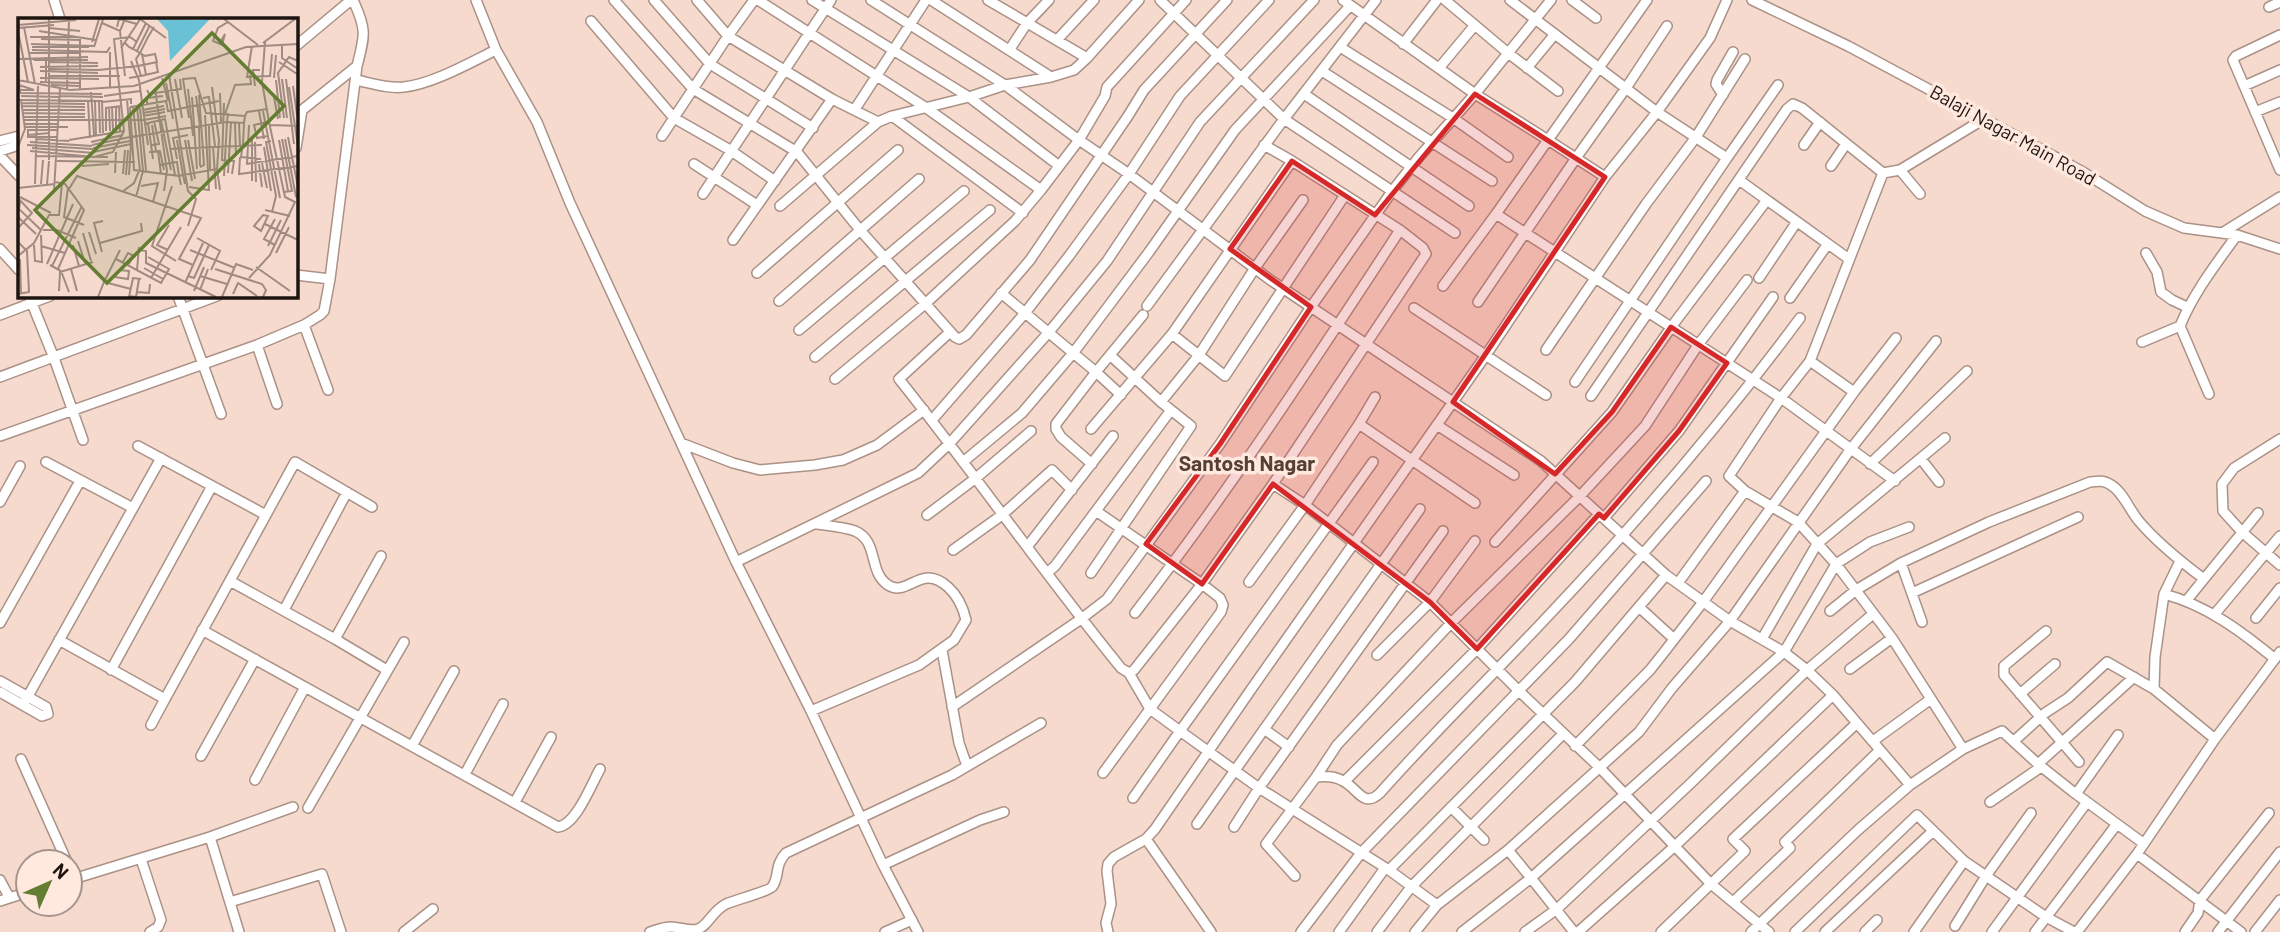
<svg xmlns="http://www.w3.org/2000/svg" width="2280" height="932" viewBox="0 0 2280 932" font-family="Barlow,sans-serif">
  <rect width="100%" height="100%" fill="#f6dace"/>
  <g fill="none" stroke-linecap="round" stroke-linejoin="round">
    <defs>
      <path id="minor" d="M54 0 60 19
        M476 0 496 50
        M614 0 693 89 797 152 860 230 955 337 959 339 966 335 1030 260 1128 116 1144 90 1227 0
        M654 0 710 64 813 128
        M697 0 728 36 832 99 878 122 892 116 969 97 1005 85 1051 77 1074 70 1087 58 1139 0
        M758 0 925 107 1041 190 1015 221 925 304 835 379
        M812 0 969 97 1058 165
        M871 0 1005 85 1079 140 1041 190
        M931 0 1051 77
        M988 0 1087 58
        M1160 0 1284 119 1455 233
        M1186 0 1107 87 1105 96 1079 140 1129 174 1269 279 1541 461 1666 575 1730 621 1784 652 1807 670 1873 614
        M1343 0 1475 94 1548 140 1496 214 1781 398 1895 481
        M1445 0 1508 53 1558 91
        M1510 0 1657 112 1727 158 1778 85
        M1572 0 1596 18
        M1752 0 1848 46 2083 172 2145 211 2184 228 2237 235 2280 249
        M2269 7 2280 2
        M591 21 674 118 730 150 775 181
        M2280 35 2236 56 2233 60 2280 170
        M1057 40 1094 0
        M1403 44 1437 0
        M296 46 351 0
        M1340 47 1453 118 1508 157
        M1010 49 1027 23 1049 0
        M1439 68 1475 25
        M1527 68 1555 34
        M1322 71 1492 181
        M356 80C371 83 388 89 404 87 433 84 471 62 496 50L537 122 570 203 736 562 811 711 883 865 918 932
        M2244 86 2280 70
        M1304 94 1469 206
        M1723 95 1716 84 1717 80 1733 52
        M855 109 926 0
        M2255 112 2280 102
        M296 115 357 66
        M892 116 1023 213
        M662 136 728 36 754 0
        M0 141 19 136
        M1804 145 1820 122
        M296 148 302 110
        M0 151 19 145
        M0 156 19 176
        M694 164 757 205
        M1831 166 1846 144
        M1900 170 1920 194
        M1883 173 1900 170 1984 119
        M1605 177 1548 140 1647 0
        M1739 180 1849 259
        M703 194 831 0
        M780 206 878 122
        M2222 233 2280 197
        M733 240 832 99
        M0 249 19 270
        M2146 253 2157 272 2161 292 2172 300 2187 307
        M757 273 898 150
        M296 275 330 279
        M1759 278 1796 223
        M1443 286 1496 214
        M1001 293 1096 372 1143 315
        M29 296 54 358 83 440
        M178 296 221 414
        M1790 298 1827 245
        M779 301 919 179
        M1478 302 1576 158 1626 88 1667 26
        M1147 306 1284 119 1376 0
        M1414 308 1546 395
        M0 315 50 296
        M304 325 328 390
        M799 330 964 191
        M950 332 899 379C975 474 1044 574 1121 668L1129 673 1150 709 1103 773
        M1172 334 1225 376 1345 195
        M2142 342 2180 326
        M257 345 277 404
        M1546 350 1646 204 1696 137 1745 59
        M815 357 990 210
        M0 377 217 296
        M1575 382 1727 158
        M1854 392 1896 338
        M2209 394 2180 326C2194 292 2216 264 2237 235
        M1591 396 1787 109 1793 104 1802 108 1883 173 1810 361 1781 398 1729 476 1745 491 1798 522 1836 564 1892 638 1963 749 2002 731 2038 764 2072 791 2143 843
        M1161 402 1199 355 1255 268 1303 200
        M932 420 1025 313 1069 256 1129 174 1180 96 1269 0
        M1359 424 1375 397
        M1437 425 1514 475
        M1091 429 1172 334 1292 161
        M0 436 257 345 304 325 320 315 324 311 330 279 357 66C365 35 367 30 353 0
        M2280 439 2234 468 2222 484 2223 511 2242 532 2280 565
        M681 443 733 463 760 470 815 465 843 460 877 445 924 410
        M138 446 266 515
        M1921 459 1939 482
        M46 462 133 508
        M963 462 1022 413 1074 352 1149 252 1235 130 1350 6
        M1092 464 1061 437 1056 429V424L1096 372 1121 395
        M1870 464 1967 371
        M1273 484 1305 505 1430 602 1518 690 1599 767 1711 884 1769 932
        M0 502 20 466
        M1096 511 1202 584 1220 598 1223 605 1221 612 1150 709 1180 731 1373 462
        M927 515 976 478 1031 431
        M1604 518 1679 431 1773 297
        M1495 542 1612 412 1675 322 1767 200
        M1027 547 1113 436
        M953 550 1002 515 1052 470 1072 490
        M736 562 918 473 950 443 1049 332 1107 261 1200 122 1314 0
        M1901 563 1922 622
        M1047 573 1055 566 1171 410
        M1091 573 1191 426 1161 402 1110 355
        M230 581 335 639 387 670
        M1249 582 1305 505 1359 424 1475 503
        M1678 583 1745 491
        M1912 593 2078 517
        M2164 594C2206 605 2241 631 2275 659
        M2187 600 2204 579
        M1639 607 1674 639
        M284 610 347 492
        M1830 611 1856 590 1901 563 1989 522 2090 482C2098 481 2104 480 2111 485 2123 492 2129 509 2138 520 2156 542 2180 561 2204 579L2258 513
        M1135 613C1230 490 1315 360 1400 230
        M2214 615 2280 536
        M2256 618 2280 588
        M0 623 80 481
        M202 630 558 827C576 825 591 785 600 769
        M2046 631 2004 666V675L2079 762
        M335 639 381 556
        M1762 639 1817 544 1945 438
        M59 640 165 699 151 725
        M942 650 959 743 967 766
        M1377 655 1430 602 1475 541
        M1850 669 1892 638
        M111 670 212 486
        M1129 673 1134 670 1202 584 1273 484 1426 254 1423 248 1400 230 1292 161 1264 145
        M0 681 46 707 48 714 42 716 0 692
        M2154 689 2155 657 2164 594 2180 561
        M2020 694 2055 664
        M165 699 295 462 372 507
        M23 705 161 458
        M952 707 1081 619 1107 599 1220 444 1311 307 1393 190 1419 157 1475 94 1551 0
        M811 711 919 665 954 640 966 620C963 607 958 596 948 587 921 562 908 598 888 585 868 572 879 541 855 531 844 527 830 526 817 524
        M1264 729 1289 747
        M1873 741 1931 699
        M2014 741 2045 713 2068 698 2107 662 2154 689 2215 739
        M412 746 454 671
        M1575 746 1650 670 1665 651 1703 602 1854 392 1810 361
        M201 756 255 659
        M21 759 67 862
        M2038 764 2134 677
        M465 774 503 704
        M1316 777 1337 745 1451 623 1580 496 1645 426 1698 345 1747 280
        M255 780 305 687
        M1345 781 1477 649 1599 514
        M2076 794 2118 735
        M1133 798 1180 731 1259 788 1389 870 1437 905 1508 850 1639 732 1672 688 1730 621 1850 450 1936 341
        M515 802 551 737
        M1990 802 2041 767
        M1451 807 1484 840
        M308 808 404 642
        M1197 824 1420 509
        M1234 827 1259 788 1443 531
        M210 837 239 932
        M1146 839 1211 932
        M2137 854 2241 932
        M141 859 161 920 158 927 150 932
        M883 865 980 820 1004 812
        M70 868 75 878
        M1389 870 1575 682 1666 575
        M1295 876 1266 844 1316 777C1325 776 1335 776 1343 781 1358 788 1363 809 1380 793 1435 731 1493 675 1549 615 1638 521 1723 422 1800 318
        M0 880 9 897
        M70 880 210 837 293 807
        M0 901 28 892
        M230 902 322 874 341 932H340
        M1733 902 1790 848 1785 842 1880 750
        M1955 926 1986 876 2031 813
        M404 932 433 909
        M650 932C657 930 663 927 671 927 680 927 690 932 698 929 708 926 712 911 726 904 735 900 769 891 772 887 780 877 774 865 786 853L952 775 1041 723
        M885 932 912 920
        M1108 932 1106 923 1111 904 1107 871 1108 864 1114 857 1146 839 1155 829 1250 691 1486 355 1605 177 1657 112 1710 38 1727 0
        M1301 932 1361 853 1569 639 1706 481
        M1339 932 1385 868
        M1377 932 1411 887 1563 734
        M1415 932 1437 905
        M1462 932 1531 878 1508 850
        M1525 932 1557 909 1691 783 1807 670 1833 695 1910 785 1963 749
        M1574 932 1531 878 1784 652 1836 564 1870 542 1909 527
        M1578 932 1675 846 1833 695
        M1661 932 1745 851 1733 839 1857 723
        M1751 932 1858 830 1910 785
        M1795 932 1917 815 1964 861
        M1825 932 1932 832
        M1865 932 1877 920
        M1914 932 1964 861 2046 917 2074 932
        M1992 932 2087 802
        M2035 932 2117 824
        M2077 932 2137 854 2215 739 2280 652
        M2185 932 2198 913 2200 900 2269 813
        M2218 932 2280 852
        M2255 932 2280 900"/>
    </defs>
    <use href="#minor" stroke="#ab9186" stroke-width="12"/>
    <use href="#minor" stroke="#fff" stroke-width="9"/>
  </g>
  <path fill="#d62828" fill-opacity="0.2" stroke="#d62828" stroke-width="5" stroke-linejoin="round" d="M1475 94 1605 177 1453 402 1555 474 1612 412 1671 327 1727 363 1679 431 1604 518 1599 514 1477 649 1430 602 1273 484 1202 584 1146 544 1220 444 1311 307 1230 249 1292 161 1375 215Z"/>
  <g text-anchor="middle" stroke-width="7" stroke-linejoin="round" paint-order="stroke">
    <g font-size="19" fill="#1e1511" stroke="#ffe9df">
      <text transform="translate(2013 135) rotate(29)" y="7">Balaji Nagar Main Road</text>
    </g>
    <g font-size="21" font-weight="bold" fill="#564036" stroke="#ffe9df">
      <text x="1247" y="471">Santosh Nagar</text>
    </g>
  </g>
  <g transform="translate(18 18)">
    <rect width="280" height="280" fill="#f6dace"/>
    <path d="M139 1 179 2 192 1 152 43 150 13Z" fill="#69c1d5"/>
    <path fill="none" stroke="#a08b82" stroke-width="2" d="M122 1 148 20M206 1 240 27M84 5 102 13 107 1M0 7 58 2M6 9 17 66M99 9 101 1 119 6 122 1M0 10 36 7M31 10 62 13M0 13 10 64M21 13 78 22M102 13 107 58M12 19H60M23 21 62 22V72M74 24 81 1M107 25 111 29 115 31 122 35 125 37 127 38 137 36 139 44 120 48 118 41 122 35 130 19 136 9M245 25 277 1M13 26 77 28M201 26 207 16 204 27M234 28 229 59 252 58 254 36M264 28V40L280 51M14 29H71M76 29 85 1M209 29 195 23 200 10 210 4M103 30 119 6M115 31 128 5M14 32 89 34 92 29M119 33 132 7M11 35H62M124 36 128 57M28 39V63M0 41 70 39M16 42H70M113 43 121 62 130 127M32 44 80 45M261 44 279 56M22 49 80 48M0 51 2 75M32 51 80 52M80 52 120 48 123 58 111 60M22 53 80 55M151 57 170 173 178 181 170 208M32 58H102M123 58 140 54 138 44M22 60 81 61M144 60 150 83M256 60 258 37M157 61 164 100M264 61 269 100M268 61 276 126M0 62 52 72 116 68 228 29 280 26M258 62 262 100M22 64 62 65M148 65 155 101M33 67 62 68M237 68 235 52H242M275 68 279 97M92 69V34M271 69 280 128M49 71 51 1M137 71 149 153 146 173M170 71 175 118M0 72H16L1 67M129 72 131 76 163 71 162 61M73 74 76 117M2 75 84 76M202 75 203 104M181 77 186 147 182 149M3 78 42 79M42 78 85 79M86 78 122 73M178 78 182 108M174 79 179 151M256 79 260 101M185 80 191 79 197 128M109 81 112 119 209 104 210 95M0 82 84 83 85 115M70 83 72 120M77 83 78 117M81 83 82 115M84 84 113 81V86M3 85 67 86M206 85 204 142 216 143 214 156M129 87V80L145 78M4 88 67 89M101 88 102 113M94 89 95 112M98 89V115M112 89 116 152 161 158 163 167M112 89 148 83 150 93 201 83M115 89 122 153M91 90 92 113M122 90 128 153M5 92H67M125 92 146 88M241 93 246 121M245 93 262 180M5 95 67 96M125 95 147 91M207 96 217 67 233 66 232 57M125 98 147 94M6 99H67M171 100 165 61 177 60 188 95 227 98 229 94 249 91M266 100 260 55 271 39 280 43M6 102H126L148 98M143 102 153 152M217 104 218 138M249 104 236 107 239 120 250 118M130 105 135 141M221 105 222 128M6 106H41M126 106 147 101 157 157M134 107 138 133M252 107 280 108M181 108 182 148M191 108 192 151M7 109H50M88 113V90L104 88M10 117 32 115M234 118V163M40 119H10V112H40M270 119 280 169M19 121 51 123M264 121 274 173 266 174M267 121 278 179M51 122 106 113M167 122 174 163M170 122 177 161M261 122 270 173M253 123 248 124 258 178 254 194M12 124 74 128M73 124 105 117M237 124 238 164M9 127 75 131M74 127 112 119 113 126M134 127 141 126 136 103M225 127 226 105M195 128 198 171M0 129 7 111 3 82M246 129 253 173M14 130 76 135M75 130 112 123M153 131 244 127M224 132 223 139 243 141M12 133 76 139 95 134 106 113 96 21 112 19 119 24M140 133 143 156M75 134 113 126 111 157M131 134 142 133 146 152M18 138 90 139M222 139 221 156 280 148M159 141 155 120 170 117M31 142V1M39 143 117 144M244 145 249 170M228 146 280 138M229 146 231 107M241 146 244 169M142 147 159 144 161 158 165 157 159 122M64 148 91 146M199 151 202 172M97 155 98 134M210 155 213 104M105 156 107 132M108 157 110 132M206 158 209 104 226 105 227 98M37 164 47 166 66 192 40 251M17 166 20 68M23 166 25 142M29 166 31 143M167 166 165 157 199 151 201 122 194 69M123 168 140 165 135 184M154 168 134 228 158 243M171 169 191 172 187 97M0 170 37 166M50 170 46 199 66 207M51 171 59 158 183 200 161 241 175 247M36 173 42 71M104 174 116 165 121 153M2 179 33 195M118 179 125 153 119 88M0 180 14 195 0 210M2 184 1 191 23 212M247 192 272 198M245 197 250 198 243 213 236 208ZM0 199 18 216M257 201 246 221 257 227M247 206 280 222M25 212H39L58 220M71 214 78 236M65 215 73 243M179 220 202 233 193 252M60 223 67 245M0 224 9 233 11 274 0 276M82 225 124 213 123 205M16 227 17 243 24 244 23 217M55 227 61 248M23 228 47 235M250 228 263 202M121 232 128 233V245L198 279M150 232 139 227 151 207M172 232 217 250M84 234 76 205 85 203M258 235 271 209M0 238 16 225 31 197H41L44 165M2 241 3 276M98 241 143 265 151 251 130 239M105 244 110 235 116 238 110 247M29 246 55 186M32 247 43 253 51 274M34 248 64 188M238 249 272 273M126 250 145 261M53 251 59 273M197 251 244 266 248 272 245 279M119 252 121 229M170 258 176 260 191 227M182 258 209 266M97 259 110 261 111 253 101 252M133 260 163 209M231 260 252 237 277 184 267 179 251 104 244 64 247 24M86 264 102 232M167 265 185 225M182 272 190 251M41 273 42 254 75 244M176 273 186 249M119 274 131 275 132 266M215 276 220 265 239 278M111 278 118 279 121 261M80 279 86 264 113 271M111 279 115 260 123 261M204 279 218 246 235 252"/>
    <path fill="#637d31" fill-opacity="0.15" stroke="#637d31" stroke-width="3.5" d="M194 15 266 88 89 265 17 192Z"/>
    <rect width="280" height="280" fill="none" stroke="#1e1511" stroke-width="3.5"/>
  </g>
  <g transform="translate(49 883) rotate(45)"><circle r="33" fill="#ffe9df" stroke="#a5948d" stroke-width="2"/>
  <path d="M0-5L12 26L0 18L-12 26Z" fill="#637d31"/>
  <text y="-10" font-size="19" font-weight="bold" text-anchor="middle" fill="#1e1511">N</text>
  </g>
</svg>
